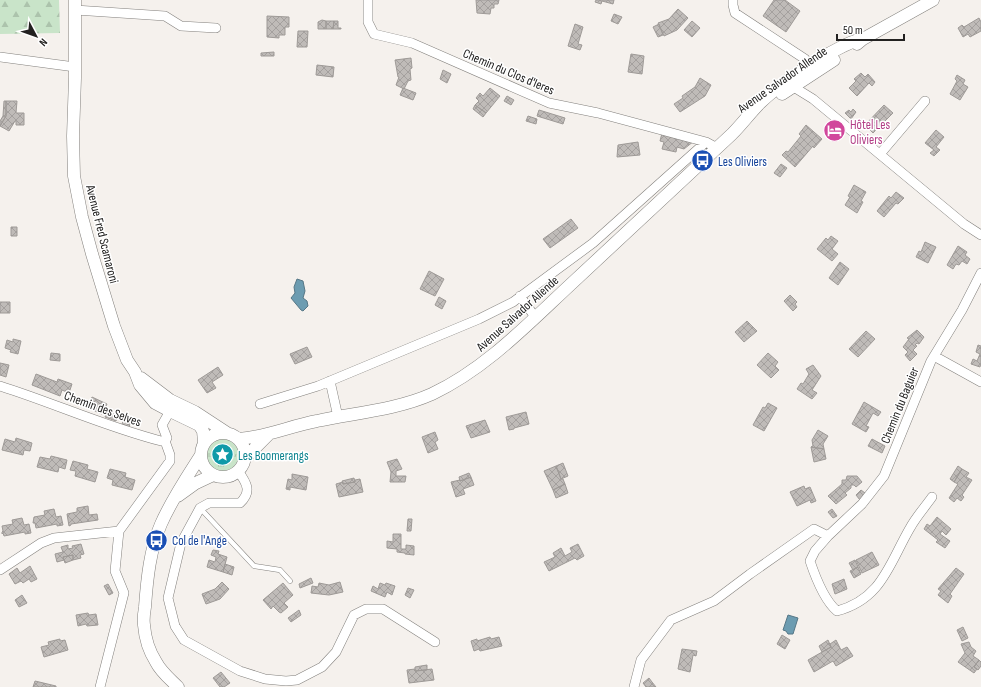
<svg xmlns="http://www.w3.org/2000/svg" width="981" height="687" viewBox="0 0 981 687" font-family="'Sofia Sans Condensed',sans-serif">
  <defs>
    <pattern id="grass-tufts" width="24" height="20" patternUnits="userSpaceOnUse"><rect width="24" height="20" fill="#c9e4c9"/><path d="M3 7l-1-3M5 7V3M7 7l1-3M15 17l-1-3M17 17v-4M19 17l1-3" fill="none" stroke="#acc3ac"/></pattern>
    <pattern id="forest-firs" width="22" height="20" patternUnits="userSpaceOnUse"><rect width="22" height="20" fill="#c9e4c9"/><path d="M5 1l3.5 6h-7zM16 11l3.5 6h-7z" fill="#acc3ac"/></pattern>
    <pattern id="building-cross-hatch" width="8" height="8" patternUnits="userSpaceOnUse"><rect width="8" height="8" fill="#bfbbb8"/><path d="M0 0l8 8M0 8l8-8" fill="none" stroke="#a4a09e"/></pattern>
  </defs>
  <rect width="100%" height="100%" fill="#f5f1ed"/>
  <path fill="url(#grass-tufts)" d="M207 455a16 16 0 1 1 32 0a16 16 0 1 1-32 0Z"/>
  <path fill="url(#forest-firs)" d="M0 0H59L60 33 0 34Z"/>
  <path fill="#6c9cb1" stroke="#567786" d="M297 279 303 281 305 291 303 298 307 301 308 306 303 311 301 310 291 298 295 293 294 287Z
    M788 615 798 618 793 634H788L786 631 783 630Z"/>
  <path fill="url(#building-cross-hatch)" stroke="#9e9a97" d="M476 0H499L498 4H494V8H491L490 14 477 13Z
    M596 0H614L613 4 602 1 601 4 595 2Z
    M774 0H785L800 11 786 32 763 16Z
    M678 9 688 18 677 30 664 36 658 23 669 19Z
    M614 14 622 17 618 24 611 21Z
    M267 16 289 17V27H285V35H279V38L267 37Z
    M979 18 981 22V31L970 37 968 34 963 37 958 28 962 25 964 27Z
    M322 20 326 21V29H318V22Z
    M326 21H334L333 29H326Z
    M334 21H338V28H341V29H333Z
    M692 21 700 28 692 37 684 30Z
    M575 24 583 27 578 44 582 45 580 50 568 46Z
    M659 24 663 35 658 37 653 27Z
    M298 31H308L307 47H297Z
    M274 52V56H261V53Z
    M631 54 644 56 642 74 628 72Z
    M411 58 412 68 410 69 411 80 408 81 404 89 396 85 399 77H398L395 60Z
    M317 65 334 67 333 77 316 75Z
    M443 70 451 74 447 83 440 79Z
    M861 73 865 77 868 74 875 82 872 86 869 83 857 96 849 88 856 81 854 79Z
    M957 75 965 80 963 84 968 87 960 100 950 94 957 81 955 79Z
    M700 78 711 85 705 96 680 112 674 104 683 98 682 96 695 87Z
    M403 88 416 93 413 100 400 95Z
    M490 88 500 96 486 113 475 105 479 101 476 98 480 93 483 96Z
    M507 96 514 100 511 105 504 101Z
    M4 101H6V116L0 126V121L3 116Z
    M6 101H17L16 113H24V125H16V121H15L9 131 0 126 6 116Z
    M475 105 486 113 483 117 473 109Z
    M884 105 893 113 873 133 865 125Z
    M853 109 856 112 851 119 845 113 849 110 851 112Z
    M539 110 565 118 563 124 537 116Z
    M528 116 537 119 536 124 526 121Z
    M806 125 822 139 814 148 813 146 795 167 782 155 786 151 788 152 801 136 799 134Z
    M936 130 944 137 936 147 940 150 934 156 930 153 934 150 925 143Z
    M662 133 694 141 684 149 677 147 676 152 662 149 664 142 660 141Z
    M638 142 640 155 617 157 618 145Z
    M781 164 787 168 780 177 774 173Z
    M854 185 866 192 861 201 863 202 857 213 845 205 850 197 848 196Z
    M896 192 904 198 898 204 896 203 884 217 877 211 889 196 891 198Z
    M571 219 578 228 550 248 543 239Z
    M11 227H17V236H11Z
    M831 236 838 241 832 249 838 254 832 261 817 249 826 238 828 240Z
    M925 242 936 247 928 263 916 257 919 251 921 252Z
    M958 246 967 252 965 255 970 259 967 264 962 261 959 265 956 264 953 269 947 265Z
    M840 262 849 269 838 285 829 278Z
    M429 271 444 279 435 296 420 289Z
    M790 295 797 302 795 304 797 307 793 311 784 301Z
    M439 297 446 301 442 309 435 305Z
    M0 302H10V313H0Z
    M747 321 757 331 744 342 735 332Z
    M917 330 924 337 919 344 917 343 915 345 917 346 913 350 917 354 910 361 905 355 908 352 903 347 909 339 907 338Z
    M866 331 875 339 858 357 849 349Z
    M13 339 21 341 18 354 10 352 11 350 5 348 7 340 13 342Z
    M978 345 981 346V363L980 367 971 364 973 359 977 361 980 354 976 352Z
    M307 347 312 357 295 364 290 354Z
    M51 353 60 354V361L50 360Z
    M768 353 778 362 775 366 779 370 771 378 757 365Z
    M0 363 9 365 6 377 0 375Z
    M813 365 821 376 812 390 817 393 812 399 797 389 801 383 803 384 809 374 806 369Z
    M218 367 223 375 212 382 216 388 207 393 198 380Z
    M36 374 57 382 58 379 72 384 69 393 62 390 60 396 32 385Z
    M92 397 107 404 102 414 88 408Z
    M864 402 881 412 878 416 873 413 866 426 869 427 866 432 852 424Z
    M768 403 777 408 764 431 753 425 763 407 765 408Z
    M107 411 118 416 116 421 105 417Z
    M526 412 529 424 514 428V429L509 430 506 417Z
    M124 418 131 421 129 427 122 424Z
    M485 420 490 432 471 438 466 426Z
    M818 430 828 436 823 444 824 449 811 447 813 446 812 440Z
    M435 432 438 440 435 442 438 449 428 453 422 437Z
    M16 438 32 443 30 451 24 450 23 455 2 450 5 439 15 442Z
    M872 439 885 446 882 453 868 446Z
    M811 447 824 449 826 459 814 462Z
    M51 456 67 460 65 469 59 467 58 472 37 467 40 457 50 459Z
    M397 459 402 469 396 471V476H406L405 482H390L391 472 387 462Z
    M73 461 88 465 87 469 98 472 95 482 75 476 76 471 70 470Z
    M563 463 568 476 561 479 556 466Z
    M556 466 561 479H563L565 484 553 490 544 471Z
    M958 466 962 469 954 482 950 479Z
    M110 469 126 473 125 477 135 480 132 490 112 485 113 480 107 478Z
    M962 469 969 473 966 477 972 480 962 495 964 497 961 501 957 498 954 502 949 498 958 484 954 482Z
    M469 473 471 477 460 481 459 477Z
    M292 474 308 477 306 490 290 487V490L286 489 288 479 292 480Z
    M847 476H857L862 482 856 487 854 485H851V488L845 493 847 495 836 504 828 496 842 484V480H846Z
    M471 477 474 485 463 489 465 494 456 497 451 482 460 480V481Z
    M354 478 355 482 343 484 342 481Z
    M360 479 363 492 339 497 336 484 343 482V484L355 482V480Z
    M565 484 568 493 556 498 553 490Z
    M804 486 805 489 810 487 816 501 811 503 810 500 797 506 790 492Z
    M861 490 865 493 860 500 856 495Z
    M88 506 89 515 97 514 98 520 71 524V525L69 526 67 514 77 512V508Z
    M54 509 56 517 61 516 63 525 57 526V524L36 528 35 523H33L34 517 45 515 44 511Z
    M832 509 837 516 833 518 828 512Z
    M937 517 951 529 946 535 942 531 940 534 950 541 945 548 936 542 938 540 924 529 927 524 930 526Z
    M22 518 24 525 29 524 31 533 25 534V532L4 536 3 533 2 534V532L3 531 2 526 13 524 12 520Z
    M408 519H412L411 531H407Z
    M393 534H401V549H406V545L414 546V555L405 554V553L397 552V549L387 548V541L393 542Z
    M81 544 84 554 80 555 81 558 73 560V555L63 557 64 560 57 562 55 554 63 552 61 547 68 545V549L73 548 72 546Z
    M578 544 584 556 577 560 575 558 549 571 544 562 555 557 553 553 561 548 565 556 572 552 570 548Z
    M213 550 219 551 218 554 227 557 223 572 207 567 209 560 215 562 216 557 211 555Z
    M872 552 879 565 862 573 856 560Z
    M73 555V560L65 563 63 557Z
    M855 560 858 567 853 570 849 563Z
    M225 564 234 567 232 575 223 572Z
    M30 566 37 579 31 582 29 579 23 583 21 581 15 584 9 574 17 568 20 573Z
    M858 567 861 574 854 578 850 571Z
    M956 568 964 574 950 594 952 596 948 603 938 595 941 591 938 589Z
    M311 578 313 583 300 588 299 584Z
    M844 579 847 589 835 594 832 584Z
    M222 582 229 589 220 599 206 604 202 594 215 589Z
    M340 582 343 592 329 595 311 593 312 586 318 587 319 583 329 585Z
    M283 583 293 595 284 603 288 607 281 613 279 612 273 606 271 609 263 600Z
    M380 583 385 585 386 583 395 586 392 595 387 592 385 597 371 591 373 586 378 589Z
    M108 584 113 593 109 595 104 586Z
    M408 588 414 590 410 598 405 595Z
    M22 595 27 603 19 607 15 600Z
    M299 610 301 615 291 622 288 618Z
    M88 613 89 615 96 614 98 625 87 626 86 624 78 626 76 615Z
    M963 627 968 638 962 641 957 630Z
    M782 635 790 640 785 649 777 644Z
    M490 637 491 639 499 637 502 646 480 651 479 649 474 651 471 641 477 639V641Z
    M60 639V641L65 640 68 650 44 657 41 647 49 645 48 642Z
    M828 640 831 647 822 652 819 646Z
    M836 640 841 650 847 647 853 656 836 666 833 661 814 672 808 660 831 647 830 644Z
    M969 642 971 647 976 651 973 656 979 660 974 667 977 669 974 673 958 662 965 653 961 644Z
    M682 649 697 651 696 656 693 655 690 672 678 669Z
    M979 660 981 662V666L978 670 974 667Z
    M427 665V670L415 671V667Z
    M415 669V671L432 669 434 680 409 683 407 670Z
    M221 672 230 683 224 687H220L213 678Z
    M649 678 652 682 656 687H646L643 683Z
    M35 681 56 686V687H33Z"/>
  <g fill="none" stroke-linecap="round" stroke-linejoin="round">
    <defs>
      <path id="service" d="M200 508 254 566 280 570 290 581"/>
      <path id="minor" d="M368 0V22L374 34 412 43 549 103 598 113 706 142 717 148
        M733 0V5L735 13 805 59 808 65 806 72
        M75 10 165 16 181 26 216 28
        M0 57 75 67
        M792 83V86L813 99 964 224 981 235
        M880 154 925 101
        M520 296 535 317
        M934 356 981 382
        M330 381 338 417
        M0 386C54 403 106 427 161 441H165L167 438 162 425 170 411 175 409
        M260 404 318 386 479 319 513 302 593 243 706 142
        M238 471C247 483 252 492 240 503H209L200 508 181 543 168 598 175 626 184 640 240 671 265 679 286 681 297 680 322 667 336 652 354 615 366 609H383L435 642
        M932 497C925 507 916 517 910 528 889 564 882 599 837 611 824 600 815 576 810 561L815 551 828 536 862 504 884 476 931 361 962 310 981 273
        M0 570 41 543 54 538 119 531 170 461V455L165 441
        M100 687 124 593 115 571 119 531
        M634 687 641 660 671 620 714 601 750 574 814 529 828 536"/>
      <path id="secondary" d="M75 0V78L73 136 74 176 82 217 92 254 114 326 127 360 135 372 140 385 155 403 170 411 199 425 203 431 204 442
        M857 44 863 39 933 0
        M782 94 834 60
        M141 378 170 400 195 412 227 433
        M201 455a22 22 0 1 1 44 0a22 22 0 1 1-44 0Z
        M239 439C266 437 290 426 317 421 354 413 396 410 432 394 485 369 527 325 570 285 624 235 678 185 732 134 742 124 750 113 760 103 781 83 804 68 828 54 840 48 850 41 863 39
        M245 458 269 434
        M178 496 196 483 213 475
        M178 687C170 679 161 672 156 662 149 651 145 638 144 625 143 619 144 613 145 607 147 579 150 549 161 524 172 499 187 477 201 455"/>
    </defs>
    <use href="#service" stroke="#83807d" stroke-width="5.5"/>
    <use href="#minor" stroke="#83807d" stroke-width="10"/>
    <use href="#secondary" stroke="#83807d" stroke-width="13"/>
    <use href="#service" stroke="#fff" stroke-width="4.5"/>
    <use href="#minor" stroke="#fff" stroke-width="9"/>
    <use href="#secondary" stroke="#fff" stroke-width="12"/>
  </g>
  <defs>
    <symbol id="hotel-disc" viewBox="-11 -11 22 22"><circle r="9.5" fill="#d1479c" stroke="#fff"/><path d="M-6-4.5h1.5V1H6V5H4.5V3h-9V5H-6ZM-4 0a1.8 1.8 0 1 1 3.6 0ZM.5 0V-2.5h3Q6-2.5 6 0Z" fill="#fff"/></symbol>
    <symbol id="bus-disc" viewBox="-11 -11 22 22"><circle r="9.5" fill="#1a4fb4" stroke="#fff"/><path d="M-5-6H5V4H4V6H2V4H-2V6H-4V4H-5ZM-3.5-4V0h7V-4ZM-3.5 1.2v1.5H-2V1.2ZM2 1.2v1.5H3.5V1.2Z" fill="#fff"/></symbol>
    <symbol id="sight-disc" viewBox="-11 -11 22 22"><circle r="9.5" fill="#0f9aa8" stroke="#fff"/><path d="M0-6L1.8-2.2L6-1.7L2.9 1.2L3.7 5.4L0 3.3L-3.7 5.4L-2.9 1.2L-6-1.7L-1.8-2.2Z" fill="#fff"/></symbol>
  </defs>
  <g fill-rule="evenodd">
    <use href="#hotel-disc" x="822" y="118" width="25" height="25"/>
    <use href="#bus-disc" x="690" y="148" width="25" height="25"/>
    <use href="#sight-disc" x="210" y="442" width="25" height="25"/>
    <use href="#bus-disc" x="144" y="528" width="25" height="25"/>
  </g>
  <g text-anchor="middle" stroke-width="3" stroke-linejoin="round" paint-order="stroke">
    <g font-size="13" fill="#222120" stroke="#fff">
      <text transform="translate(509 71) rotate(23)" y="5">Chemin du Clos d'Ieres</text>
      <text transform="translate(782 79) rotate(-35)" y="5">Avenue Salvador Allende</text>
      <text transform="translate(103 234) rotate(76)" y="5">Avenue Fred Scamaroni</text>
      <text transform="translate(517 313) rotate(-42)" y="5">Avenue Salvador Allende</text>
      <text transform="translate(899 405) rotate(-68)" y="5">Chemin du Baguier</text>
      <text transform="translate(103 408) rotate(20)" y="5">Chemin des Selves</text>
    </g>
    <g font-size="13" fill="#b23c85" stroke="#fff" text-anchor="start">
      <text x="850" y="129">Hôtel Les<tspan x="850" dy="15">Oliviers</tspan></text>
    </g>
    <g font-size="13" fill="#164399" stroke="#fff" text-anchor="start">
      <text x="718" y="166">Les Oliviers</text>
      <text x="172" y="545">Col de l'Ange</text>
    </g>
    <g font-size="13" fill="#0d838f" stroke="#fff" text-anchor="start">
      <text x="238" y="460">Les Boomerangs</text>
    </g>
  </g>
  <g transform="translate(36 36) rotate(131)" stroke="#ffffff" stroke-width="3" paint-order="stroke">
  <path d="M0-3L7 15L0 10L-7 15Z" fill="#222120"/>
  <text y="-6" font-size="11" font-weight="bold" text-anchor="middle" fill="#222120">N</text>
  </g>
  <path d="M837 34v6h67v-6" fill="none" stroke="#222120" stroke-width="2"/>
  <text x="843" y="34" font-size="12" fill="#222120" stroke="#ffffff" stroke-width="3" paint-order="stroke">50 m</text>
</svg>
